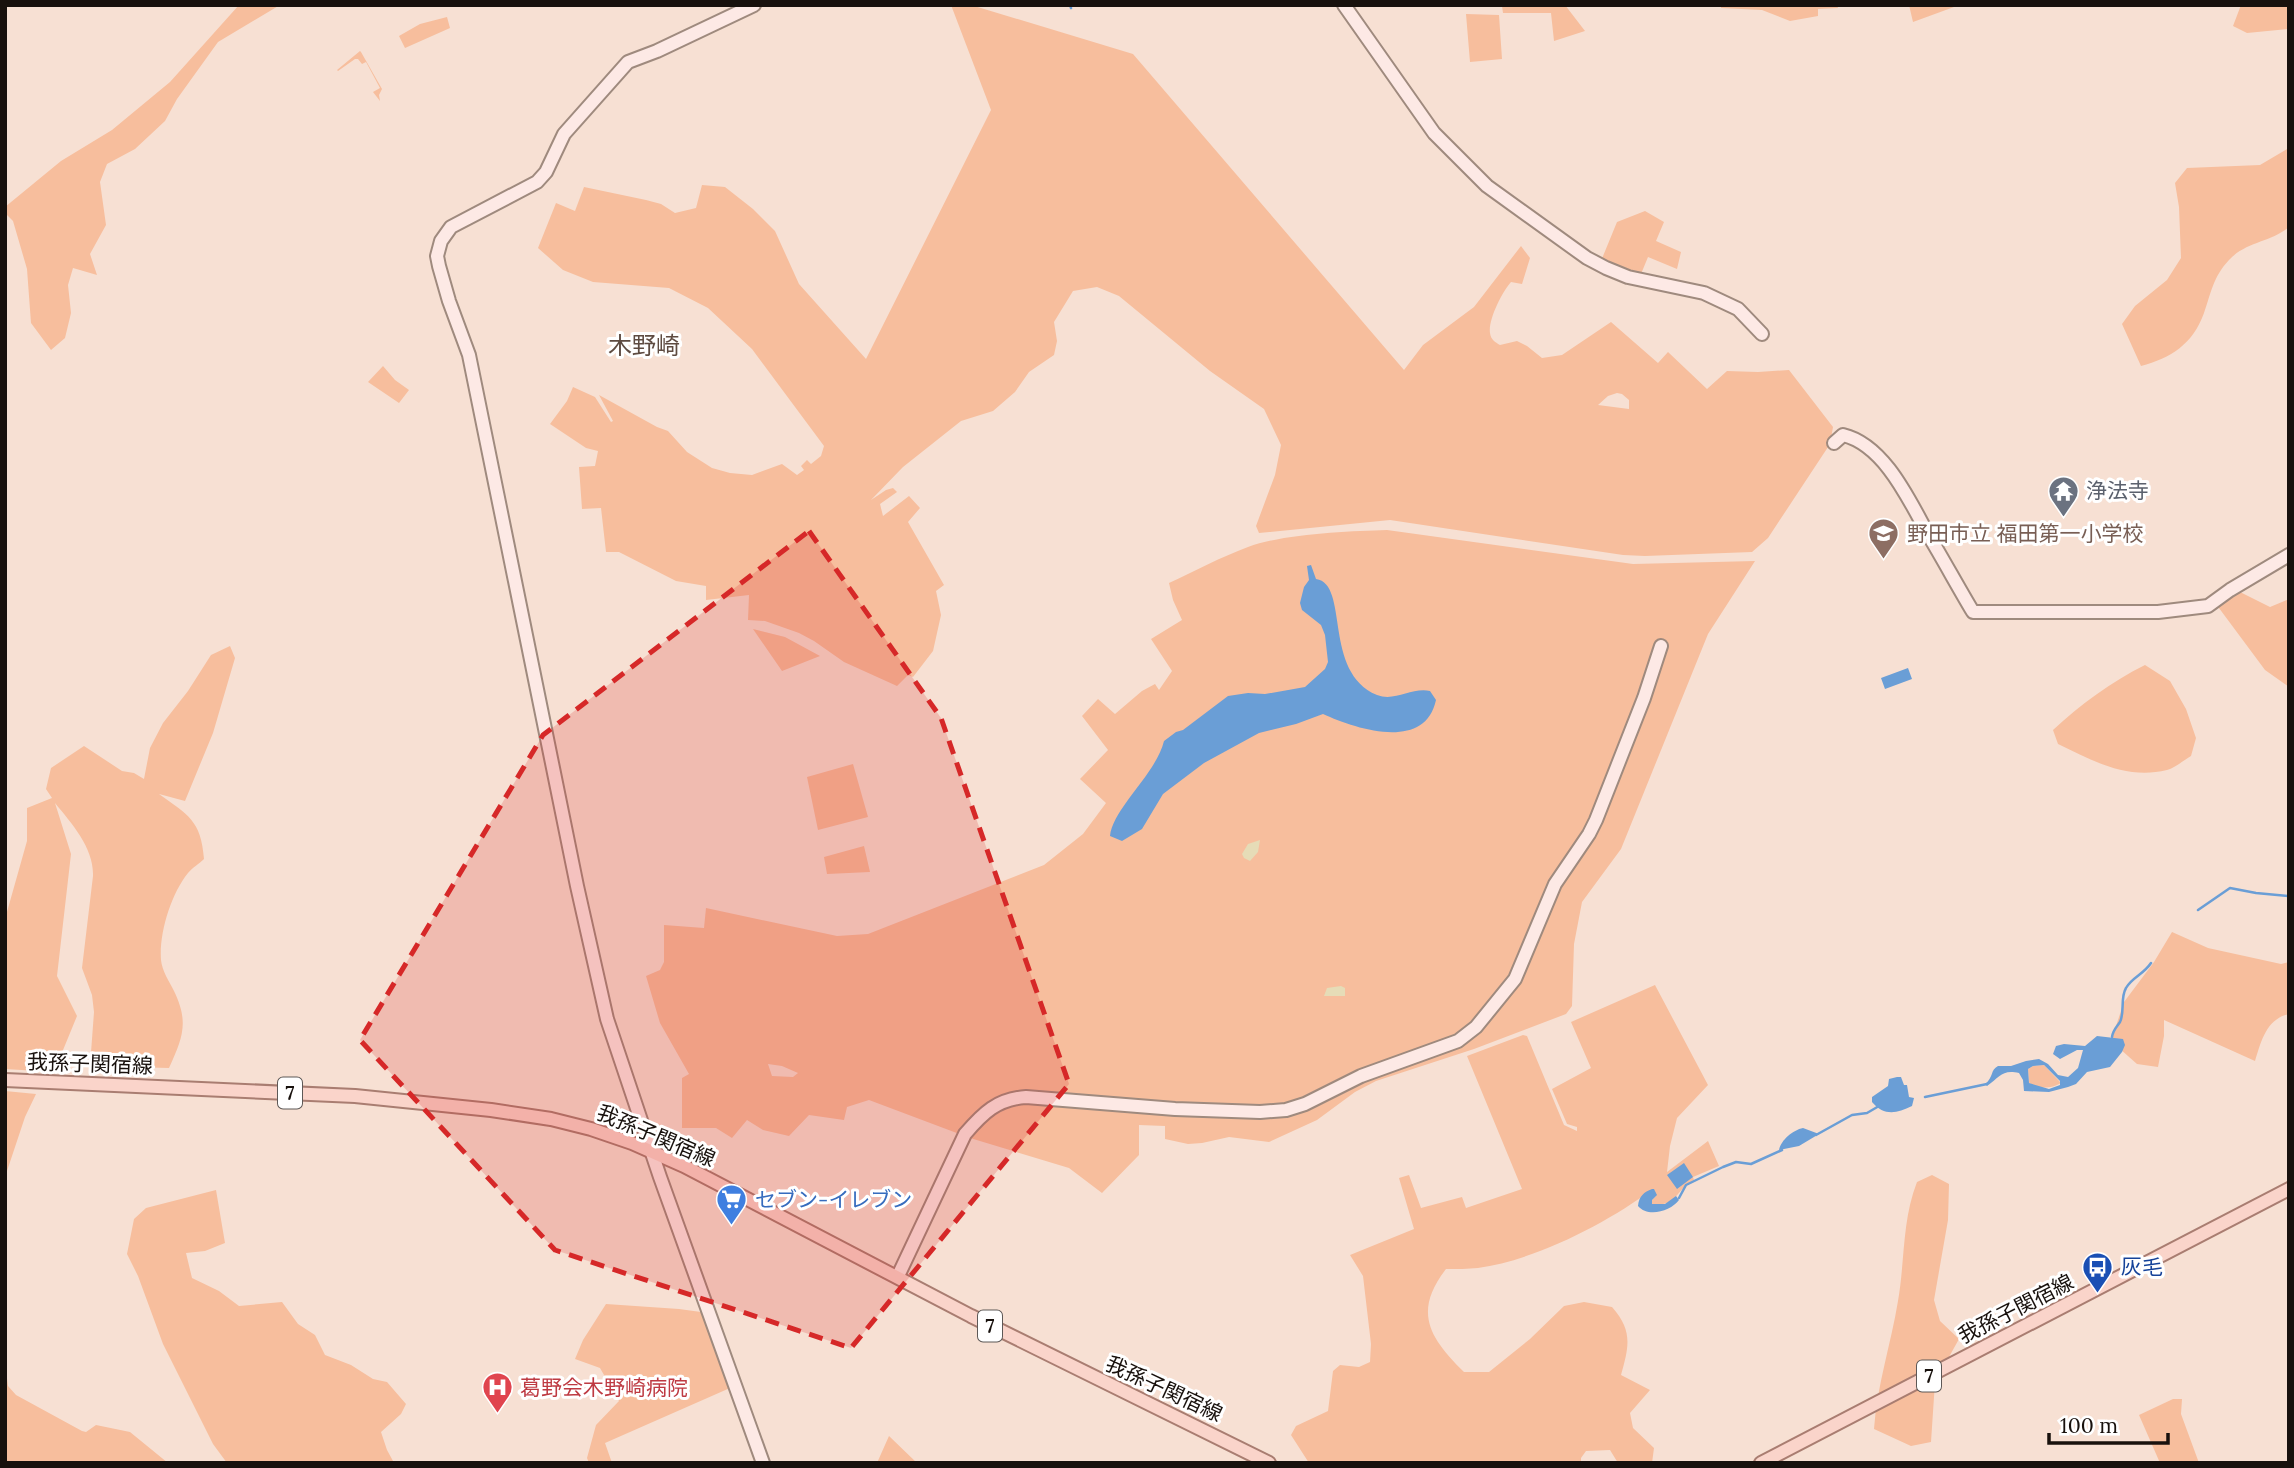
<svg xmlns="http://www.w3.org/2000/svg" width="2294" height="1468" viewBox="0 0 2294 1468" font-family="Lora,'Noto Sans JP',serif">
  <rect width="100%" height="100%" fill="#f7e0d3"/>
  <path fill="#f7be9d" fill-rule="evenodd" d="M239 5H280L218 42 177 99 165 121 135 149 107 164 100 182 106 225 90 254 97 275 73 268 68 285 71 313 65 338 51 350 31 323 27 269 13 221 5 213V207L61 161 112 130 170 82Z
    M951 5H971L1133 54 1404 370 1423 345 1474 307 1521 246 1530 258 1522 284 1511 282C1502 292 1488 320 1490 333 1491 340 1495 342 1500 345L1517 341 1527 346 1542 358 1562 355 1611 322 1658 363 1668 352 1707 389 1727 371 1758 372 1789 370 1833 427 1830 444 1768 538 1752 552 1645 556 1623 555 1390 520 1259 533 1256 526 1275 475 1281 445 1264 409 1210 371 1119 296 1097 287 1073 291 1054 322 1057 341 1054 355 1029 372 1015 392 993 411 961 421 903 467 871 500 886 490 893 488 897 492 880 504 883 516 909 496 920 508 908 522 944 585 936 591 941 615 933 651 913 677 908 675 897 686 844 662 814 641 799 633 765 621 748 620 749 595 706 600V586L676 581 619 552H606L601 508 582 509 579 467 595 466 598 451 586 448 550 424 567 401 573 387 595 397 611 422 613 421 599 395 657 427 668 431 687 452 712 468 730 473 752 475 782 464 797 475 804 470 801 466 807 460 811 464 821 456 824 446 752 349 708 308 669 288 593 282 563 270 538 248 556 203 575 211 584 187 646 200 661 204 675 213 696 208 702 185 725 187 753 209 775 231 799 284 866 359 991 110ZM1617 393 1622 394 1629 400V409L1598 405 1608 396Z
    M1565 5 1585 31 1554 41 1551 13H1503L1502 6Z
    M1721 5H1837L1838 8 1818 9V16L1790 21 1762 10 1721 8Z
    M1909 5H1953L1954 7 1913 22Z
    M2241 5H2289V29L2247 33 2233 26Z
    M1466 14 1499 15 1502 59 1470 62Z
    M447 17 450 28 405 48 399 36 420 24Z
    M360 51 361 52 382 89 379 95 380 101 373 92 380 88 366 62 362 64 358 59H355L338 71 337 70Z
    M2289 148V227C2270 243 2247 241 2229 260 2213 277 2211 293 2204 313 2193 344 2171 358 2141 366L2122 324 2135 306 2167 280 2181 258 2179 207 2175 183 2187 168 2260 165Z
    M1645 211 1664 222 1656 241 1681 252 1677 269 1648 257 1641 274 1601 261 1617 222Z
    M383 366 395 380 409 390 399 403 368 382Z
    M1387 530 1633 564 1755 561 1708 634 1621 849 1582 902 1574 944 1572 1006 1566 1014 1474 1049 1376 1081 1355 1092 1317 1120 1269 1142 1229 1137 1202 1143 1188 1144 1165 1139V1126L1139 1125V1155L1102 1193 1069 1168 970 1138 869 1100 847 1107 844 1120 809 1115 789 1136 763 1130 747 1120 732 1138 716 1128H682V1078L689 1074 660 1023 646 976 660 970 664 962V925L704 928 706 908 837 936 868 934 1044 865 1083 834 1106 803 1080 779 1108 750 1082 716 1098 699 1115 714 1142 691 1155 684 1159 690 1172 671 1151 639 1182 620 1173 600 1169 583C1195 571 1221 557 1248 547 1283 534 1348 531 1387 530ZM768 1064 782 1066 798 1073 793 1077 772 1076Z
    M2238 591 2270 607 2289 599V687L2265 670 2216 604Z
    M753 629 785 637 820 656 782 671Z
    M230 646 235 658 213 733 185 801 159 794C188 815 201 820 204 859 199 864 193 867 188 873 171 894 159 933 161 960 162 971 169 981 174 991 189 1022 183 1037 169 1068L90 1066 94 1012 92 995 82 968 93 876C94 848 72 824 55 803L71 854 57 976 77 1016 54 1072 5 1069V919L27 841V808L52 798 46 789 51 768 84 746 122 771 134 773 144 779 150 748 163 723 188 691 211 655Z
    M2145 665 2170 681 2186 709 2196 738 2191 756C2184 760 2175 768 2167 770 2127 780 2093 761 2058 744L2053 730C2081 704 2111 682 2145 665Z
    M853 764 868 817 818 830 807 777Z
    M864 846 870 872 827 874 824 857Z
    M2172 932 2208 948 2281 964 2289 962V1014C2266 1019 2261 1042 2255 1061L2164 1020V1036L2158 1067 2137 1064 2111 1041 2124 1002 2154 962Z
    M1655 985 1708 1085 1677 1118 1670 1146 1667 1172 1708 1141 1719 1166 1693 1177 1694 1180C1676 1189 1677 1208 1652 1204V1200L1656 1196 1653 1189C1607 1223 1536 1260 1478 1268 1468 1269 1457 1269 1446 1269 1413 1312 1429 1337 1464 1372H1489L1530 1339 1564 1306 1584 1302 1612 1307C1633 1331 1629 1346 1621 1375L1650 1390 1630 1413 1633 1428 1654 1448 1652 1463H1618L1610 1450 1586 1451 1581 1458V1463H1309L1291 1435 1296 1426 1328 1411 1333 1371 1340 1365 1359 1367 1370 1362 1371 1344 1363 1276 1350 1255 1414 1229 1399 1178 1409 1175 1421 1208 1462 1197 1466 1208 1522 1189 1467 1056 1523 1035 1527 1036 1564 1125 1577 1131V1127L1567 1124 1552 1089 1591 1068 1571 1022Z
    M2044 1065 2061 1083C2050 1089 2041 1089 2029 1083L2028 1069 2033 1066Z
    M5 1091 36 1094 25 1117 5 1177Z
    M1932 1175 1949 1184 1948 1220 1934 1300 1940 1321 1959 1339 1935 1382 1931 1442 1911 1446 1874 1429C1877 1385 1891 1344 1898 1301 1905 1261 1902 1220 1917 1182Z
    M216 1190 225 1243 205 1251 186 1253 192 1278 219 1291 239 1306 282 1302 298 1324 315 1335 325 1355 351 1365 373 1379 387 1382 406 1404 401 1414 381 1432 387 1450 393 1461 387 1463H227L213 1444 163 1344 138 1276 127 1254 134 1219 146 1208Z
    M606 1304 679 1309 701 1312 730 1388 605 1443 612 1463H589L587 1458 596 1425 619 1401 600 1368 575 1359 583 1340Z
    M5 1363 8 1386 16 1395 82 1431 86 1432 96 1425 130 1432 168 1463H5Z
    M2173 1399H2182L2181 1414 2199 1463H2160L2139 1415Z
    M889 1436 917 1463H877Z"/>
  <path fill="#e6dcb7" d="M1260 840 1258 852 1250 861 1244 858 1242 854 1248 844Z
    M1341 986 1345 988V996H1324L1327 988Z"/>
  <path fill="#6a9ed6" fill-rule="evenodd" d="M1311 565 1316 579C1350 584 1322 672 1377 695 1395 702 1412 687 1430 691L1436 700C1425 752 1356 729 1323 714L1296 724 1259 733 1204 763 1163 794 1142 829 1122 841 1110 836C1113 808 1156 774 1164 741L1176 732 1183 730 1228 696 1248 693 1265 694 1305 687 1325 669 1328 662 1325 635 1321 625 1302 610 1300 603 1304 587 1309 580 1307 566Z
    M1908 668 1912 679 1885 689 1881 678Z
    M2097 1036 2123 1039 2125 1045 2122 1052 2110 1067 2087 1072 2076 1084 2068 1087 2049 1092 2024 1091 2023 1080 2019 1073C2002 1069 2000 1077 1987 1086L1985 1084C1994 1077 1990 1070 1998 1066H2011L2026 1061 2039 1059 2048 1064 2058 1075 2068 1077 2078 1068 2083 1050H2077L2060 1059 2053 1054 2056 1046 2064 1044 2085 1046ZM2044 1065 2060 1081V1085L2049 1089 2029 1083 2028 1069 2033 1066Z
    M1897 1077H1901L1904 1085H1907L1909 1097 1914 1098 1912 1106C1896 1114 1884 1116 1872 1102V1097L1888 1086 1889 1079Z
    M1803 1128 1819 1134 1799 1146 1779 1150C1781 1140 1793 1130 1803 1128Z
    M1684 1163 1693 1177 1677 1189 1667 1175Z
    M1652 1189H1654L1657 1195 1652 1200V1204H1665L1676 1196 1679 1200C1671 1211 1648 1218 1638 1206 1639 1196 1644 1192 1652 1189Z"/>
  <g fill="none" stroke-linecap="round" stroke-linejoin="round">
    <path stroke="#6a9ed6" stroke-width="2.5" d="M1070 5 1071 8
      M2198 910 2230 888 2256 893 2289 896
      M2112 1037C2113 1030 2116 1028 2120 1022 2125 1012 2120 998 2126 988 2132 977 2143 975 2151 963
      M1925 1097 1987 1084
      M1816 1135 1852 1115 1867 1113 1879 1106
      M1679 1198 1686 1185 1723 1167 1736 1162 1751 1164 1782 1150"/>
    <defs>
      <path id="secondary" d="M754 5 657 51 628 62 564 134 546 172 537 182 451 227 441 241 437 256 439 266 449 301 469 355 577 886 607 1019 660 1177 763 1463
        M1344 5 1434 133 1487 186 1587 258 1606 268 1628 277 1704 293 1738 309 1762 334
        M1834 443 1843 435C1885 445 1910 502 1929 536 1944 561 1958 587 1973 612H2158L2208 606 2230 590 2289 555
        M898 1276 965 1134C983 1113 997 1099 1026 1097L1175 1109 1260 1112 1286 1110 1305 1104 1361 1076 1458 1041 1476 1027 1515 979 1555 884 1589 834 1596 820 1644 698 1661 646"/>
      <path id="primary" d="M5 1080 355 1096 491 1110 551 1119 591 1129 632 1143 684 1166 971 1316 1269 1463
        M1761 1463 2289 1189"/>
    </defs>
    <use href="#secondary" stroke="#9f8a7e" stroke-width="16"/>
    <use href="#primary" stroke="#a97d71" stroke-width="16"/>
    <use href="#secondary" stroke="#fde9e5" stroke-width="12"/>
    <use href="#primary" stroke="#fad4ca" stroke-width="12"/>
  </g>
  <path fill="#d62828" fill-opacity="0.2" stroke="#d62828" stroke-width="5" stroke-dasharray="14 9" stroke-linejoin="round" d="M809 531 941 718 1069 1084 851 1348 555 1250 360 1040 543 735Z"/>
  <defs>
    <symbol id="temple-pin" viewBox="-11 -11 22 30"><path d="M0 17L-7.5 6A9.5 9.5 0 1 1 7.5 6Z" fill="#6b7280" stroke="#fff"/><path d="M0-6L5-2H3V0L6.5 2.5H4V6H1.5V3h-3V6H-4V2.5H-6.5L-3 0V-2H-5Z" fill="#fff"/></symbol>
    <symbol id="school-pin" viewBox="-11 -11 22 30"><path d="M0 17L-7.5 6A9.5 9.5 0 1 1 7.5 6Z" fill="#8d6e63" stroke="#fff"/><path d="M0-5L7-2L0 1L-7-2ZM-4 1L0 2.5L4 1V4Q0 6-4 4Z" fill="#fff"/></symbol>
    <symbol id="supermarket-pin" viewBox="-11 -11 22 30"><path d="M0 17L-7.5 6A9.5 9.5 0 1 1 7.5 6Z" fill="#3f7fe0" stroke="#fff"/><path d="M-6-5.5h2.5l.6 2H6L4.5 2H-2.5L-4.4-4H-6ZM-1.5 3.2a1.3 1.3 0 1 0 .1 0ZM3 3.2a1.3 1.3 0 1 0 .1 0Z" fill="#fff"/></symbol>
    <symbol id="bus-pin" viewBox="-11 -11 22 30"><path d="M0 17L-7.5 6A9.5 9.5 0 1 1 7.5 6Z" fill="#1a4fb4" stroke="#fff"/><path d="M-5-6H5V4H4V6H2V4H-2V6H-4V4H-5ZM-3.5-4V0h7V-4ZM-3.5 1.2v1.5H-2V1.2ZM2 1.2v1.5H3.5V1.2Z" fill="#fff"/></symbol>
    <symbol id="hospital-pin" viewBox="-11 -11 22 30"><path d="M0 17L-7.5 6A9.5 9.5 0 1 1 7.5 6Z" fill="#e0444e" stroke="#fff"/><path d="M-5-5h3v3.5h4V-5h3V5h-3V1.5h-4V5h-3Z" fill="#fff"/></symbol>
  </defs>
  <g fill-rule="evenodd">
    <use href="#temple-pin" x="2046" y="474" width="35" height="47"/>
    <use href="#school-pin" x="1866" y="516" width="35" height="47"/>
    <use href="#supermarket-pin" x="714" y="1182" width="35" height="47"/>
    <use href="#bus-pin" x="2080" y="1250" width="35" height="47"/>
    <use href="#hospital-pin" x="480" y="1370" width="35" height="47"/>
  </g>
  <g text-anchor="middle" stroke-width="6" stroke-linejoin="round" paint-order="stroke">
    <g fill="#fff" stroke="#5d5856" stroke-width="2">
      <rect x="278" y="1077.5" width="24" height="31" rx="5"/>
      <rect x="978" y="1310.5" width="24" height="31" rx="5"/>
      <rect x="1917" y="1360.5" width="24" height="31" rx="5"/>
    </g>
    <g font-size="19" font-weight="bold" fill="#18110d">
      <text x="290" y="1100">7</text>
      <text x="990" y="1333">7</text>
      <text x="1929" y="1383">7</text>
    </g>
    <g font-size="21" fill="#5b616d" stroke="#fff" text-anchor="start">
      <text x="2086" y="498">浄法寺</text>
    </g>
    <g font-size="21" fill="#785e54" stroke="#fff" text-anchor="start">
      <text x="1907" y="541">野田市立 福田第一小学校</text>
    </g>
    <g font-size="21" fill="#18110d" stroke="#fff">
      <text transform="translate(90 1064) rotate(2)" y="7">我孫子関宿線</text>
      <text transform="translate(656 1136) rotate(23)" y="7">我孫子関宿線</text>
      <text transform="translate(2016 1309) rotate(-27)" y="7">我孫子関宿線</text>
      <text transform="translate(1164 1389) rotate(25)" y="7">我孫子関宿線</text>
    </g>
    <g font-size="21" fill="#366cbe" stroke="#fff" text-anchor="start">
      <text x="755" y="1207">セブン-イレブン</text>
    </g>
    <g font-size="21" fill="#164399" stroke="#fff" text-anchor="start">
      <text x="2121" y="1274">灰毛</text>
    </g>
    <g font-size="21" fill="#be3a42" stroke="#fff" text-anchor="start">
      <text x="520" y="1395">葛野会木野崎病院</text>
    </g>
    <g font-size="24" fill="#5e4b41" stroke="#fff">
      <text x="644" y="354">木野崎</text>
    </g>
  </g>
  <rect width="2294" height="1468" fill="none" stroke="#18110d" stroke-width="14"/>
  <path d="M2049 1433v10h119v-10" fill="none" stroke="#18110d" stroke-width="3.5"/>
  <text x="2060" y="1433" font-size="21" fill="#18110d" stroke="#ffffff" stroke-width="5" paint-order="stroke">100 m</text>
</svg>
